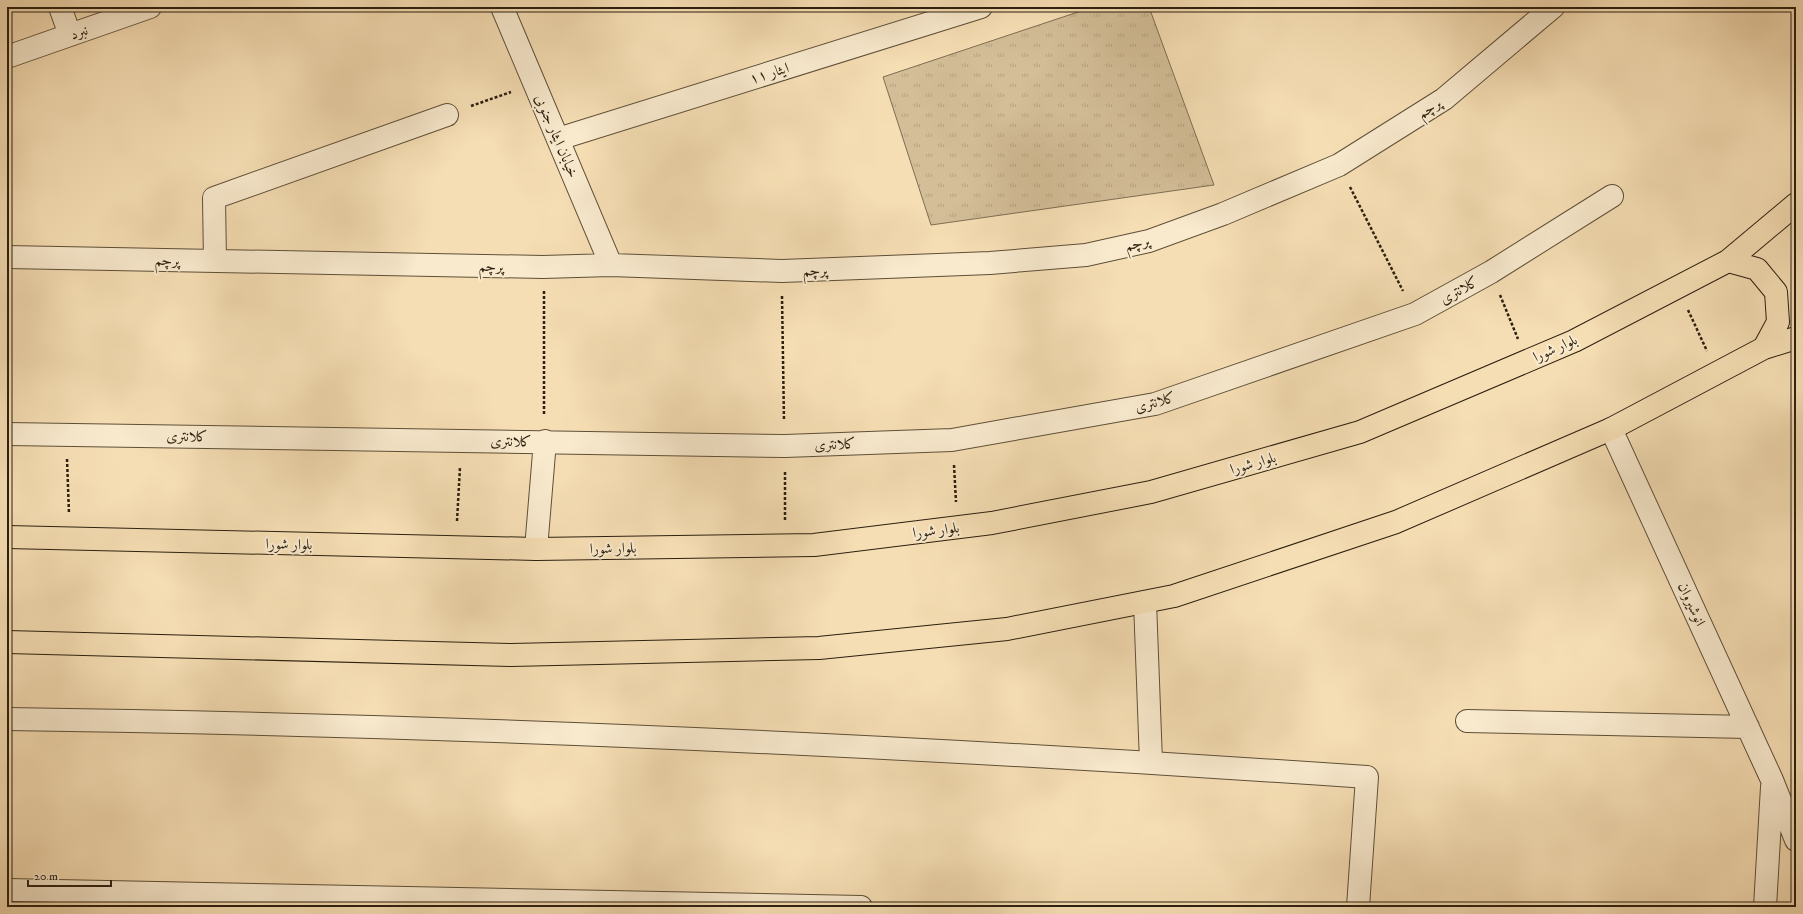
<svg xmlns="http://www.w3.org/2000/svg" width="1803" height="914" viewBox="0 0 1803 914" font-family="'IM FELL DW Pica',Amiri,serif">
  <defs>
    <pattern id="grass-tufts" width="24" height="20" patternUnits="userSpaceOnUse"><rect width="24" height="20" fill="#d3be98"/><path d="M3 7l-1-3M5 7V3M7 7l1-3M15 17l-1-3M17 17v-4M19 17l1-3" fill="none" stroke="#b5a382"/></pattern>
  </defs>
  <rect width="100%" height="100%" fill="#f6deb4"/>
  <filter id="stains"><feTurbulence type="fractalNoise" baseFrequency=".005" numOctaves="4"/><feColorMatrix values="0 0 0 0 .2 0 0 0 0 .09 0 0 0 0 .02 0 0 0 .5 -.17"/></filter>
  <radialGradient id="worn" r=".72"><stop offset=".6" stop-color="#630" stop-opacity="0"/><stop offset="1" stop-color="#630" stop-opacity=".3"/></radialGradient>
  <path fill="url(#grass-tufts)" stroke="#7f6e54" d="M1093 7H1149L1214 185 931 225 883 77Z"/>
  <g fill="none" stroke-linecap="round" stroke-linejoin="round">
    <defs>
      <path id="minor" d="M60 7 70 35
        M502 7 611 265
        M7 57 150 7
        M558 139 981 7
        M7 257 543 267 611 265 782 271 990 263 1086 255 1149 241 1223 214 1339 165 1444 99 1553 7
        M215 261 214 198 447 115
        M1611 429 1772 780 1796 840
        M7 434 785 446 952 440 1155 404 1415 314 1491 272 1612 196
        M536 549 545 441
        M1145 602 1151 762
        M7 719C461 725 914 746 1367 777L1358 907
        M1467 721 1748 727
        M7 890 861 907
        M1765 907 1772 787"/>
      <path id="major" d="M1728 261 1757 269 1776 292 1778 322 1764 348
        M7 537 536 549 814 545 992 523 1151 492 1360 432 1574 341 1728 261 1796 204
        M7 642 511 655 819 648 1007 629 1174 596 1396 522 1611 429 1764 348 1796 338"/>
    </defs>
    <use href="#minor" stroke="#5e4f38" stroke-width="24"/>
    <use href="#major" stroke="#2b1f0f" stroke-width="24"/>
    <path stroke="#2b1f0f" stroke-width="2.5" stroke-dasharray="3 2" stroke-linecap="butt" d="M471 106 511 92
      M1350 187 1403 291
      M544 291V416
      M1500 295 1518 339
      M782 296 784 421
      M1688 310 1707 351
      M67 459 69 514
      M954 465 956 502
      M785 472V521
      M457 521 460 467"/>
    <use href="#minor" stroke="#f9eace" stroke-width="22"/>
    <use href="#major" stroke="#f6deb4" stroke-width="22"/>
  </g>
  <g text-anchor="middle" stroke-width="4" stroke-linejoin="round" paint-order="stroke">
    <g font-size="15" fill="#2b1f0f" stroke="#f9eace">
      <text transform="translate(79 32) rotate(-19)" y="5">نبرد</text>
      <text transform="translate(769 73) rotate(-17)" y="5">ایثار ۱۱</text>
      <text transform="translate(1429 108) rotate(-33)" y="5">پرچم</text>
      <text transform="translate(557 136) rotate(67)" y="5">خیابان ایثار جنوبی</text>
      <text transform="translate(1137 243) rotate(-14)" y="5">پرچم</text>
      <text transform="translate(167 260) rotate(1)" y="5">پرچم</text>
      <text transform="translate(491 266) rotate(1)" y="5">پرچم</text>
      <text transform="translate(815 270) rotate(-2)" y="5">پرچم</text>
      <text transform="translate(1459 290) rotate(-29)" y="5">کلانتری</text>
      <text transform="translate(1555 348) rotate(-24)" y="5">بلوار شورا</text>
      <text transform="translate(1155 402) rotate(-15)" y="5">کلانتری</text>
      <text transform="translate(187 436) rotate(1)" y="5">کلانتری</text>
      <text transform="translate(511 441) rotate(1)" y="5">کلانتری</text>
      <text transform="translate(835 444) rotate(-2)" y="5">کلانتری</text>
      <text transform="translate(1253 463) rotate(-16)" y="5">بلوار شورا</text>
      <text transform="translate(936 530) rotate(-7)" y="5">بلوار شورا</text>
      <text transform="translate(289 544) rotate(1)" y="5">بلوار شورا</text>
      <text transform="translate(613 548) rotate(-1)" y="5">بلوار شورا</text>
      <text transform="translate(1692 604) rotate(65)" y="5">انوشیروان</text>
    </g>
  </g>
  <rect width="1803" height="914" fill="none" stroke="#f6deb4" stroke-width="24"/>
  <rect x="8" y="8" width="1787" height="898" fill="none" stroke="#2b1f0f" stroke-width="2"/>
  <rect x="12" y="12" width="1779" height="890" fill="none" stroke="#2b1f0f"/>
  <path d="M28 880v6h83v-6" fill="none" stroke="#2b1f0f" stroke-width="2"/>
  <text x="34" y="880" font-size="12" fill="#2b1f0f" stroke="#f9eace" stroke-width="3" paint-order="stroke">20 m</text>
  <rect width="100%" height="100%" filter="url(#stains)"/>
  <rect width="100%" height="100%" fill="url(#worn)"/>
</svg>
